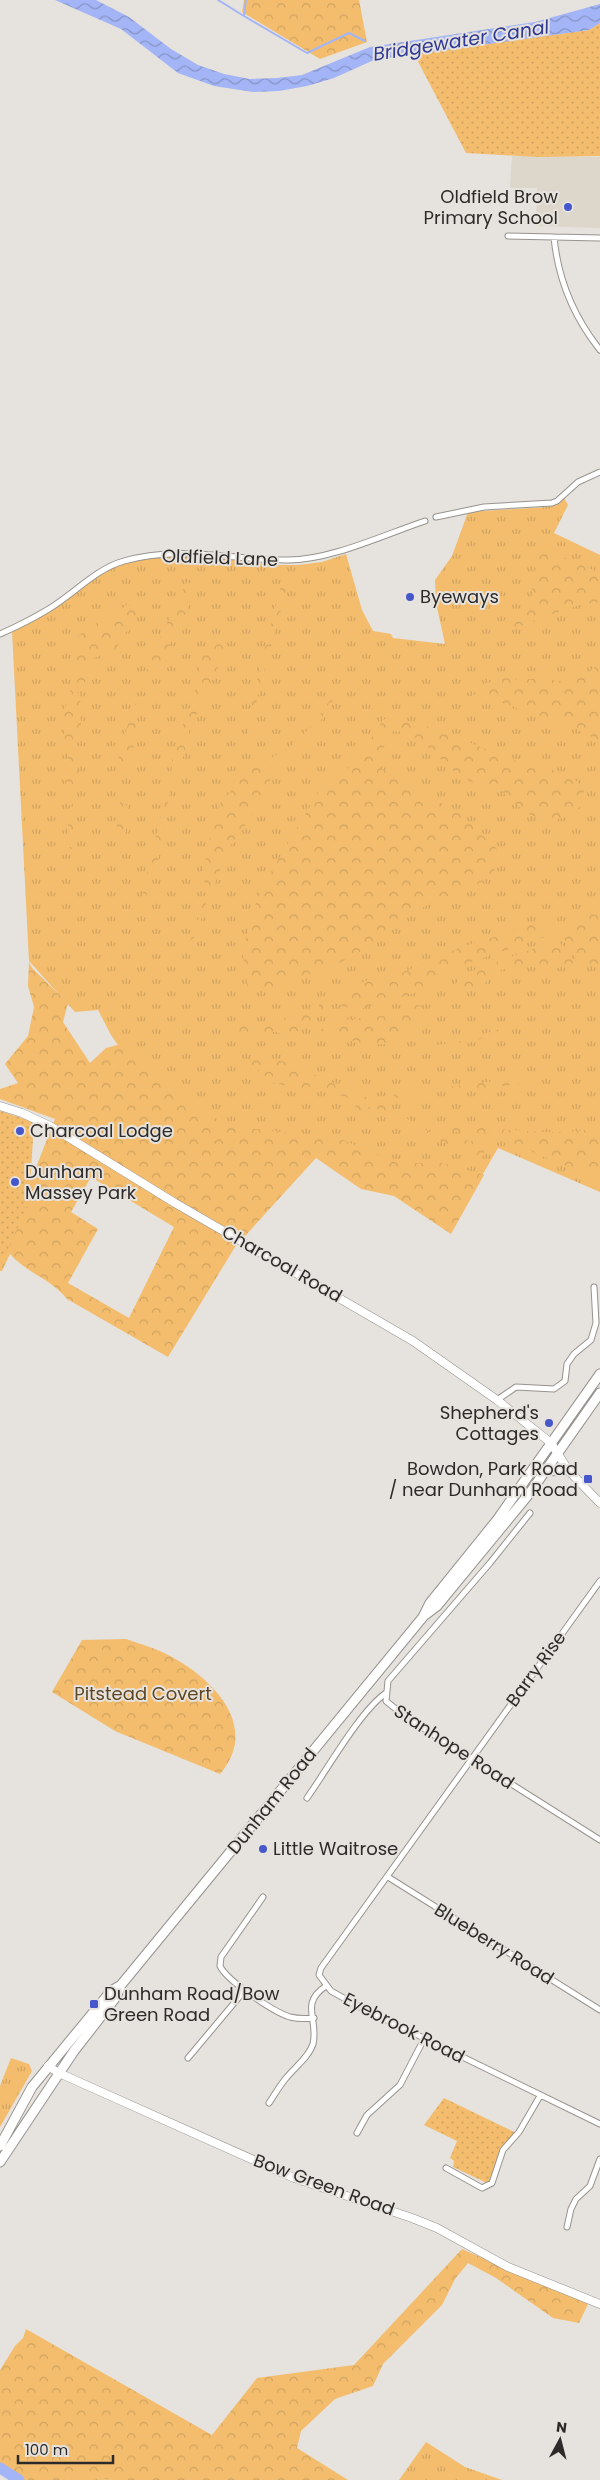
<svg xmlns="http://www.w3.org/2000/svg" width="600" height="2480" viewBox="0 0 600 2480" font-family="Poppins,sans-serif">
  <defs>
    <pattern id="grass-tufts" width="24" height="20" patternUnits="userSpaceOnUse" patternTransform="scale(1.25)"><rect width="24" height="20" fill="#f3bd6d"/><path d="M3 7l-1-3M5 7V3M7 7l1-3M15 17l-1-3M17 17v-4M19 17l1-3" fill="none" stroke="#d1a35f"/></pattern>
    <pattern id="forest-crowns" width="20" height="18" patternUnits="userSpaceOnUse" patternTransform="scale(1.25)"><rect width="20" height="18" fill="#f3bd6d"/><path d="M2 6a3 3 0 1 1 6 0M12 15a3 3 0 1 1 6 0" fill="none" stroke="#d1a35f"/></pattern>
    <pattern id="park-dots" width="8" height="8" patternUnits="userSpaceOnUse" patternTransform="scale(1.25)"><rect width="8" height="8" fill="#f3bd6d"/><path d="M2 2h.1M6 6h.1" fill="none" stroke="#d1a35f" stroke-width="1.8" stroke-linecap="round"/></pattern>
    <pattern id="water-waves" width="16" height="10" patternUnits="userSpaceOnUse" patternTransform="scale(1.25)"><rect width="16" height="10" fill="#a3b5f6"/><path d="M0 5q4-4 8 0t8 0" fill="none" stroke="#8593c7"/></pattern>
  </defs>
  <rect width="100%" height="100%" fill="#e6e2dd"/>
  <path fill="#ddd6cb" d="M512 156 600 157V228L536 226 537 188H510Z"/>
  <path fill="url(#grass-tufts)" d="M564 498 568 505 554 533 600 555V1192L498 1148 472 1193 338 1151 220 1139 138 1074 111 1035 98 1010 75 1012 29 961 12 631 48 613 103 573 122 563 162 557H214L277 565H298L322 562 346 554 362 610 373 631 391 634 393 638 445 644 436 603 435 580 452 556 468 512 547 507 556 505Z
    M11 2058 29 2064 32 2071 0 2127V2086Z
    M426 2442 465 2467 502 2480H399Z
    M65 2472 113 2480H69Z"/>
  <path fill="url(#forest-crowns)" fill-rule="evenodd" d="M244 0H359L367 42 320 59 242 12Z
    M545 549 600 573V602L582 604 535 620 492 638 488 636 503 621 524 610 531 601 535 563Z
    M286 576 288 583 256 704 250 737 247 735 251 703 282 581Z
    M187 582 194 586 189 606 161 663 154 668 142 690 140 688 154 650Z
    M127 604 140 610 115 650 94 658 82 689 79 691 72 688 75 643 79 635 106 617 119 612Z
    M211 640 223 646 225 653 190 728 184 755 172 779C168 748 186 724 194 695 200 675 197 657 211 640Z
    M600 665V741L566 724 496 701 448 697 446 694C464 697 474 702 483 684L506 678 519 680 544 678 560 681 572 680Z
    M70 690 80 694 81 725 76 748 78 774 76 785 67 793 65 784 68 755 62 720Z
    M332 697 334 699C319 726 303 746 277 764L272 757C300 744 315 722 332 697Z
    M136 701 139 705C135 728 138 753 122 771L118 755Z
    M390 717C437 725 477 748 522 763 539 769 557 768 573 778 577 781 581 786 584 790L582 805C549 835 526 816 499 788 484 786 472 784 459 775 438 760 420 731 393 731L384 747 378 767 459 813 496 848 500 862 490 877 465 891 437 899 404 919 363 950 323 972 295 977 272 988 248 990 243 955 249 923 261 889 322 786 354 764 383 720Z
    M257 761H270L275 769 268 786 267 796 232 843 215 883 211 886 206 885 202 877 213 822 221 802 231 791V778L244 764Z
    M168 783H170C166 826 159 876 138 914Z
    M122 798 127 806 125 848 120 844C116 828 114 813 122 798Z
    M73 802C76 820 77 837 70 853L67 813Z
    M206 893H208C204 917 195 937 183 957L195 930Z
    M590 914 600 915V967L583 962 569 964 552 970 521 965 501 970 476 990 459 993 452 988 461 977 471 971 558 940 572 960 576 959 560 931Z
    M544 918 553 934 459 966 436 985 402 997 363 1008 342 1007 340 997 352 986 368 980 394 976 464 946 498 936Z
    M29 962 32 968 68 1003 63 1022 90 1063 106 1048 125 1043 148 1069 186 1101 230 1126 338 1138 398 1163H442L484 1175 451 1234 394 1196 361 1189 316 1158 235 1247 168 1357 67 1299C50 1278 28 1274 10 1254L2 1271H0V1195L23 1188 35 1170 55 1119 0 1099V1089L18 1083 5 1064 28 1036 34 1007 28 986ZM91 1177 174 1227 129 1318 68 1283 98 1229 71 1212Z
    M331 998V1011L318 1016 290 1037 277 1032H263L260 1037 237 1033 241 1026 247 1023 271 1022 300 1014 314 1015 320 1003Z
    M412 1004 422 1006C418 1014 415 1027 409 1034 390 1056 342 1037 317 1032L334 1021 382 1016 400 1011Z
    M506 1027 508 1029 463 1045 432 1048V1046L461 1041Z
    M253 1055 296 1064 317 1076 378 1102 437 1136 470 1141H490L482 1157 427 1136 387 1111 369 1107 366 1111V1118L362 1119 358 1115 354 1100 312 1086 303 1089 273 1083 251 1064Z
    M523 1077H543V1080L489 1088 417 1093 413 1099 393 1098 397 1088 411 1090 448 1087Z
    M431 1122C449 1129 455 1126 472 1127 514 1130 559 1136 600 1128V1176L557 1163 494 1134 445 1131 429 1126Z
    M126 1639C140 1644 156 1648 170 1656 212 1678 261 1726 220 1774L115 1731 52 1692 82 1640Z
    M462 2249 588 2304 579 2323 553 2318 496 2278 468 2263 455 2279 442 2305 383 2364 373 2386 335 2399 301 2431 297 2448 348 2480H113L66 2473 69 2480H19L0 2467V2370L15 2346 23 2338 26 2329 212 2435 257 2378 354 2365Z"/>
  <path fill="url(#park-dots)" d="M600 23V156L538 157 466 153 414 54 589 30Z
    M0 1111 34 1122 29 1204 0 1265Z
    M444 2098 516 2133 503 2146 491 2179 487 2183 453 2167 454 2161 450 2158 457 2141 424 2125Z"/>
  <path fill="url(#water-waves)" d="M55 0H96L129 17 171 49 198 65 224 74 250 79 277 78 302 75 370 47 535 22 600 4V23L589 30 374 60 334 78 307 86 279 91 253 92 214 86 178 73 121 29Z"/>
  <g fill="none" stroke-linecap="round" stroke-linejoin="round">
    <path stroke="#a3b5f6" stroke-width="2" d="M218 0 244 16
      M246 0 244 16 307 53 349 33 365 41"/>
    <path stroke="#a3b5f6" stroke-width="11" d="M0 2468 19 2480"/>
    <defs>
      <path id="street" d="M508 236 600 238
        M554 237C558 280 573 316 600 350
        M436 517 484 507 552 503 557 501 578 482 600 472
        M0 634C16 627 32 619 47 610 73 595 95 569 124 561 177 545 232 560 286 560 329 561 383 535 425 521
        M497 1400 516 1387 554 1389 565 1381 567 1364 574 1354 591 1340 596 1323 594 1287
        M530 1513 490 1563 388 1681 386 1701 407 1718 600 1840
        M600 1581 321 1968 319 1975 331 1991 358 2006 600 2124
        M307 1798C327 1770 360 1711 386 1693
        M388 1877 600 2010
        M263 1897 221 1957 220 1966C227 1981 274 2012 290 2017 298 2019 305 2019 314 2018
        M188 2058 245 1990
        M269 2103C275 2094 280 2085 287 2077 295 2067 309 2057 313 2044 319 2019 299 2004 326 1986
        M357 2133 367 2115 400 2085 424 2039
        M446 2168 482 2188 492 2183 503 2150 519 2132 540 2096
        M567 2227 571 2209 576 2199 590 2186 600 2159"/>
      <path id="secondary" d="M0 1106 22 1113 50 1126 175 1203 413 1341 497 1400 551 1443 568 1470 600 1503
        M48 2066 59 2073 294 2178 412 2218 437 2228 508 2267 600 2304"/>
      <path id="highway" d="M545 1471 568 1470
        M425 1615 437 1606 529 1494 600 1393
        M0 2146 32 2087 111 1991 121 1985
        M0 2162 74 2051 116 1997 121 1985 423 1617 430 1603 497 1520 600 1374"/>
    </defs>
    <use href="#street" stroke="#97938f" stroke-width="7"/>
    <use href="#secondary" stroke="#97938f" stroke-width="9"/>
    <use href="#highway" stroke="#97938f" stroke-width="11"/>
    <use href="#street" stroke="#fff" stroke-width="5"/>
    <use href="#secondary" stroke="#fff" stroke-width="8"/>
    <use href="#highway" stroke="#fff" stroke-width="9"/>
  </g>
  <g fill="#4657cb" stroke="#e6e2dd" stroke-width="2">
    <circle cx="568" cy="207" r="5"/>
    <circle cx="410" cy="597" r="5"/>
    <circle cx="20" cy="1131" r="5"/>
    <circle cx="15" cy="1182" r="5"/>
    <circle cx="549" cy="1423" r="5"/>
    <rect x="583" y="1474" width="10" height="10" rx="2.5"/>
    <circle cx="263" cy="1849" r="5"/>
    <rect x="89" y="1999" width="10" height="10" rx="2.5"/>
  </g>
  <g text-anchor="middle" stroke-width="4" stroke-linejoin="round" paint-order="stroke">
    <g font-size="18" fill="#2d2b2a" stroke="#e6e2dd" text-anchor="start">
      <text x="558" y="203" text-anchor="end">Oldfield Brow<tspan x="558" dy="21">Primary School</tspan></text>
      <text x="420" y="603">Byeways</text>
      <text x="30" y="1137">Charcoal Lodge</text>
      <text x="25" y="1178">Dunham<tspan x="25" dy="21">Massey Park</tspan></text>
      <text x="539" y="1419" text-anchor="end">Shepherd's<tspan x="539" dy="21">Cottages</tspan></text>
      <text x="578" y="1475" text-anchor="end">Bowdon, Park Road<tspan x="578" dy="21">/ near Dunham Road</tspan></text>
      <text x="273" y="1855">Little Waitrose</text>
      <text x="104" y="2000">Dunham Road/Bow<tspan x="104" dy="21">Green Road</tspan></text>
    </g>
    <g font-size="18" fill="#2d2b2a" stroke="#e6e2dd">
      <text transform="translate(220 558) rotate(2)" y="6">Oldfield Lane</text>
      <text transform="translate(282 1264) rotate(30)" y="6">Charcoal Road</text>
      <text transform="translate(536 1669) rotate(-54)" y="6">Barry Rise</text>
      <text transform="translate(454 1747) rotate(33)" y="6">Stanhope Road</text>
      <text transform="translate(272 1801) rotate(-51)" y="6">Dunham Road</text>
      <text transform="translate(494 1944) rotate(32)" y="6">Blueberry Road</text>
      <text transform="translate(404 2028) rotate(27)" y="6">Eyebrook Road</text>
      <text transform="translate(324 2185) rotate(20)" y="6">Bow Green Road</text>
    </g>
    <g font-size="18" fill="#5e4623" stroke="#e6e2dd">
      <text x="143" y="1700">Pitstead Covert</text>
    </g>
    <g font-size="19" font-style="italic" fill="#2f3a96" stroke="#e6e2dd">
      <text transform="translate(461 40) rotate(-9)" y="7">Bridgewater Canal</text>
    </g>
  </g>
  <g transform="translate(560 2440) rotate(7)" stroke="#e6e2dd" stroke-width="4" paint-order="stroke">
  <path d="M0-4L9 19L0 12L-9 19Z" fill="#2d2b2a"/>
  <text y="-8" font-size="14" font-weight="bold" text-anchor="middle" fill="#2d2b2a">N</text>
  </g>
  <path d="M18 2455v8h95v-8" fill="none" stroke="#2d2b2a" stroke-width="2.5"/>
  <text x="25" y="2455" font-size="15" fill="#2d2b2a" stroke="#e6e2dd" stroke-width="4" paint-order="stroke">100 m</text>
</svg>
